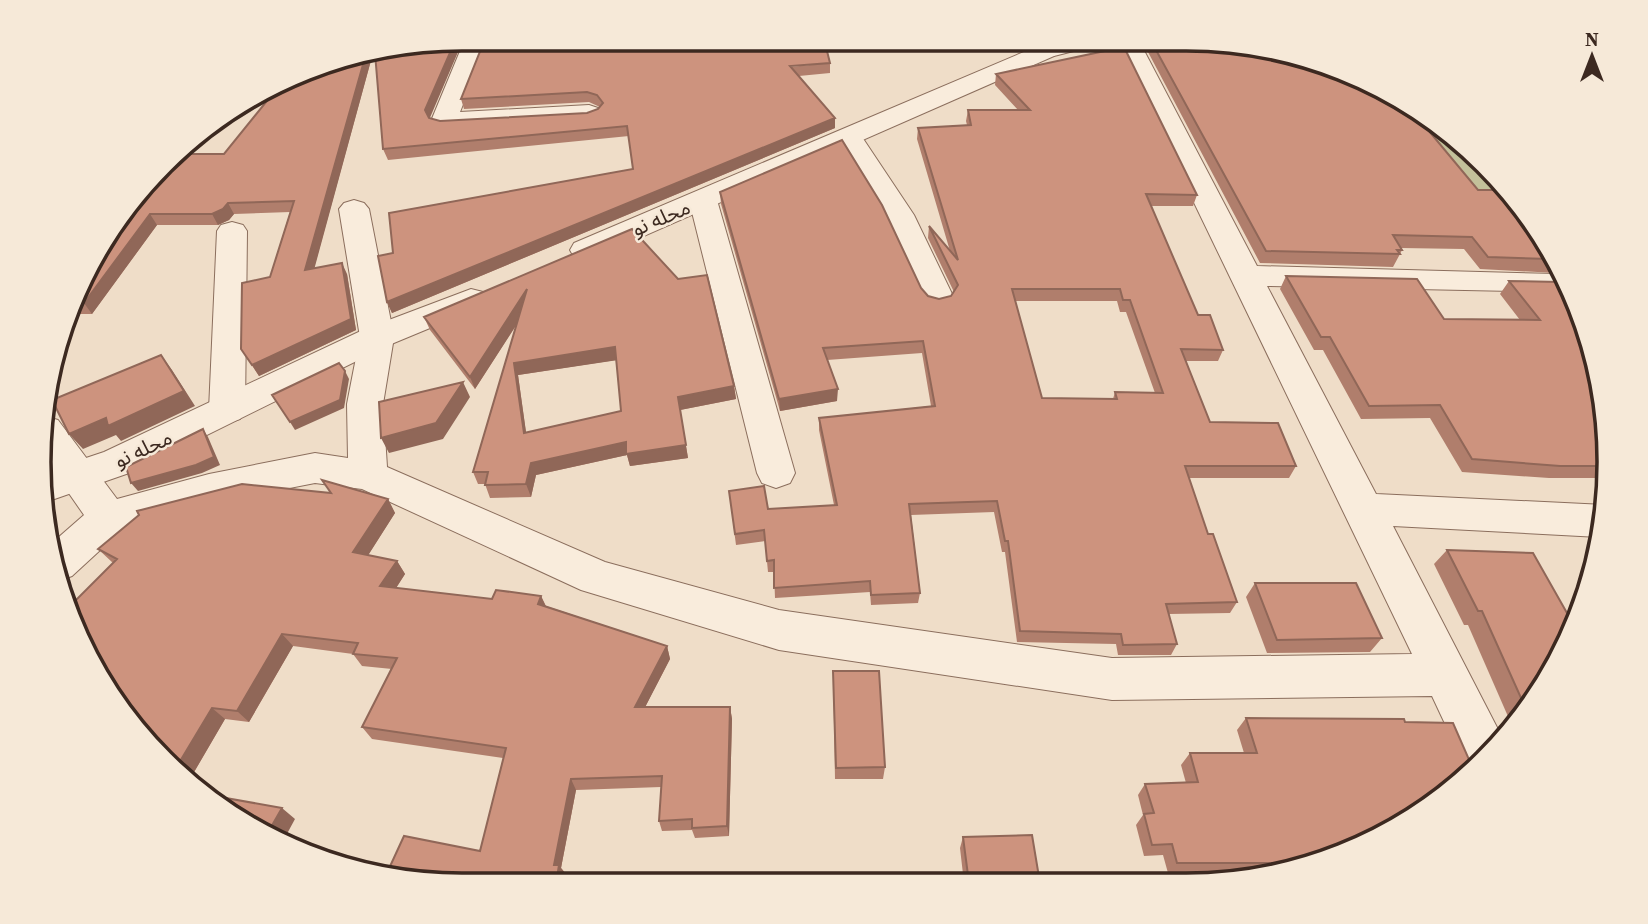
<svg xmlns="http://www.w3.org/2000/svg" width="1648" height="924" viewBox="0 0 1648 924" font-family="'Source Serif 4','Noto Sans Arabic',serif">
  <rect width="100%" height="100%" fill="#efddc8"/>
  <path fill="#c3c19a" d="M1399 96 1508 192 1481 193Z"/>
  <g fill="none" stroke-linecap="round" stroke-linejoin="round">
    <defs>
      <path id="minor" d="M465 39H489L460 112 589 105 598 108 602 113 598 118 589 121 444 129 435 127 431 121Z
        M1015 39H1043L1058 51 1054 56H1038Z
        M1115 39H1138L1257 266 1556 274 1565 292 1267 286 1376 494 1605 505 1606 518 1599 537 1393 526 1503 739 1486 761 1469 775 1432 696 1112 700 779 650 581 590 362 489 315 483 209 504 122 530 72 576 61 580 52 543 84 515 43 456 47 417 58 420 117 499 209 474 315 453 348 458 347 404 360 337 339 209 344 203 354 200 364 203 369 209 394 337 383 404 387 467 605 562 779 610 1112 658 1412 654Z
        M849 129 858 131 914 215 954 298 949 305 938 308 927 305 922 298 884 215 836 137 840 131Z
        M703 191 713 194 717 200 795 473 790 483 776 488 762 483 757 473 689 200 693 194Z
        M232 222 243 225 247 231 245 410 240 419 227 423 214 419 209 410 217 231 221 225Z"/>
      <path id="tertiary" d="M1065 39H1104L1101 44 1054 56 596 257 585 259 574 257 570 250 574 243 1038 46Z
        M471 289 483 292 487 299 483 306 389 345 132 472 43 503 39 489 41 473 104 452 365 329Z"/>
    </defs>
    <use href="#minor" stroke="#8b6e5d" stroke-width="2"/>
    <use href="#tertiary" stroke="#8b6e5d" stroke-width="2"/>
    <use href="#minor" fill="#f9ecdc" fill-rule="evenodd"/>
    <use href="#tertiary" fill="#f9ecdc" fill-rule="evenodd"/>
  </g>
  <path fill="#b07e6c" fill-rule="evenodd" d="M1151 41 1478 190 1522 205 1556 273 1480 269 1464 249 1401 248 1402 250 1400 254 1393 267 1260 263 1148 52Z
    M373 53 314 268 347 274 356 330 259 376 241 349 270 277 290 212 234 214 229 220 218 225H157L92 314H70L110 226 224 154 326 61Z
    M830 63V73L799 76 835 128 392 313 387 302 393 253 633 169 629 136 388 160 383 149 429 118 440 121 587 113 598 109 600 107 589 102 464 109 461 99Z
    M996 74 1197 195 1193 206H1151L1198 315 1223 350 1218 361H1186L1210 422 1296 466 1289 478H1188L1208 534 1237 602 1230 613 1169 614 1177 644 1171 655H1118L1116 644 1017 642 1005 552H1002L994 512 911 515 920 593 918 603 871 605 870 592 775 598 774 572H768L765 541 736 545 729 491 768 509 834 505 819 430V418L931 406 922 353 827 360 837 401 780 411 721 204 720 192 921 288 928 296 939 299 951 296 954 292 928 238 929 226 950 251 917 139 918 128 967 125 966 121 968 110H1018L995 85ZM1015 301H1117L1120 312H1126L1155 393 1115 392 1113 399 1042 398Z
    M632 229 734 386 736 399 680 410 688 458 630 466 627 455 536 475 531 497 490 498 485 484H478L473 472 517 324 475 389 430 330 424 317ZM616 360 621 411 526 433 518 375Z
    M1286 276 1444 319 1520 320 1500 294 1509 281 1595 353 1603 478H1549L1462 472 1430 418 1361 419 1323 350H1314L1280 289Z
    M388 499 395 513 368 555 397 561 405 574 396 588 492 599 541 596 546 606 667 646 670 659 645 707H730L732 719 729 836 695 838 692 830 662 831 659 821 661 787 576 790 561 868 566 874 480 851 503 758 372 739 362 727 392 669 362 666 353 654 293 646 249 722 225 719 190 779 143 741 71 624 113 563 98 549Z
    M1447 550 1553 674 1516 722 1510 721 1468 625H1464L1434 564Z
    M1255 583 1382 638 1370 652 1267 653 1246 597Z
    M833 671 885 767 883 779H835Z
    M1246 718 1323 863 1278 873H1168L1163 855 1144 856 1136 825 1143 815 1138 795 1145 784 1186 783 1181 765 1190 753H1244L1237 730Z
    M963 837 1040 883H964L960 848Z"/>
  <path fill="#906758" d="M464 38 429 120 425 110 456 39Z
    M373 53 311 281 305 270 366 54Z
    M835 118V128L392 313 387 302Z
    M228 203 234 214 229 220 218 225 212 214Z
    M150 214 157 225 92 314 84 303Z
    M342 263 347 274 356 330 259 376 252 365Z
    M527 289 531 302 475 389 470 377Z
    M615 347 618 360 518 375 528 446 524 433 514 363Z
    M161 355 172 370 195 406 121 441 116 435 83 449 69 434Z
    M345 371 349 379 344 408 295 430 290 422Z
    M463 382 470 397 443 439 389 453 381 438Z
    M734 386 736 399 680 410 688 458 630 466 627 455 536 475 531 497 526 484 531 463 678 397Z
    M838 389 837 401 780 411 779 399Z
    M203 429 208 437 220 465 202 473 138 491 131 483Z
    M388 499 395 513 362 565 353 552Z
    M397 561 405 574 389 599 380 586Z
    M541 596 547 609 538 604Z
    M282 634 293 646 249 722 237 711Z
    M667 646 670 659 639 719 635 707Z
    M730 707 732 719 729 836 727 826Z
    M212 708 225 719 190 779 176 768Z
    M571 779 576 790 561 868 566 874 564 884H556L554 865Z
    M282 808 295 819 282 843 266 836Z"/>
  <path fill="#cd937e" stroke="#906758" stroke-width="2" fill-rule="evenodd" d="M456 39 425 110 429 118 440 121 587 113 598 109 603 103 597 95 587 92 461 99 485 39H824L830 63 790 66 835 118 387 302 378 256 393 253 389 213 633 169 627 126 383 149 375 53Z
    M1159 39H1213L1322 61 1398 95 1404 101 1478 190H1506L1522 205 1549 259 1488 257 1472 237 1393 235 1402 250H1397L1400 254 1266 251 1151 41Z
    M1124 47 1197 195 1146 194 1198 315H1210L1223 350 1181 349 1210 422 1278 423 1296 466H1185L1208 534H1213L1237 602 1166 604 1177 644 1123 645 1121 634 1020 631 1008 541H1005L997 501 909 504 920 593 871 595 870 581 774 588V560L767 561 764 530 735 534 729 491 764 486 768 509 837 505 819 418 935 406 923 341 823 348 838 389 779 399 720 192 842 140 882 205 921 288 928 296 939 299 951 296 958 285 929 226 958 260 918 128 971 125 968 110H1030L996 74ZM1012 289H1120L1123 300H1130L1163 393 1115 392 1117 399 1042 398Z
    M366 54 305 270 342 263 351 319 252 365 241 349 242 283 270 277 294 201 228 203 223 209 212 214H150L84 303H75L110 226 178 154H224L279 86 326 61Z
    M632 229 678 279 707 275 734 386 678 397 686 445 626 454V442L531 463 526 484 485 485 488 472H473L527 289 470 377 424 317ZM615 347 621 411 524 433 514 363Z
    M1286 276 1417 279 1444 319 1540 320 1509 281 1560 282 1595 353 1602 466H1560L1472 459 1440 405 1369 406 1330 337H1321Z
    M161 355 184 391 108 426 106 418 69 434 52 400Z
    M339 363 345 371 340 400 290 422 272 395Z
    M463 382 436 423 381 438 379 402Z
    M203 429 214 457 196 465 131 483 126 467Z
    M322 480 388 499 353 552 397 561 380 586 492 599 496 590 541 596 538 604 667 646 635 707H730L727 826 692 828V819L659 821 662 776 571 779 554 865H559L556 884 435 885 386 875 404 836 480 851 506 748 362 727 397 658 353 654 358 643 282 634 237 711 212 708 176 768 145 742 147 740 142 738 71 624 67 609 117 559 98 549 139 515 137 511 242 484 331 493Z
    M1447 550 1533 553 1567 613H1573L1553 674 1526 709 1482 611H1478Z
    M1255 583H1356L1382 638 1277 640Z
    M833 671H879L885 767 836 768Z
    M1246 718 1404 719 1405 722 1453 723 1474 771 1421 814 1323 863 1304 867 1303 863H1177L1172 844 1152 845 1144 814 1154 813 1145 784 1198 782 1190 753H1257Z
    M209 795 282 808 266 836 250 829Z
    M1032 835 1040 883H969L963 837Z"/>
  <g text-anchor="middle" stroke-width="5" stroke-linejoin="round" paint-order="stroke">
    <g font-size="21" fill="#3c2920" stroke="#f6e9d8">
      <text transform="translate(661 218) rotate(-23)" y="7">محله نو</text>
      <text transform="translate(143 449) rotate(-25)" y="7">محله نو</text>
    </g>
  </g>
  <path d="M0 0H1648V924H0ZM462 51H1186A411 411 0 0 1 1597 462V462A411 411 0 0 1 1186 873H462A411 411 0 0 1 51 462V462A411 411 0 0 1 462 51Z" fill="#f6e9d8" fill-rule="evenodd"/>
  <path fill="none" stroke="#3c2920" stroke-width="3.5" d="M462 51H1186A411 411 0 0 1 1597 462V462A411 411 0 0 1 1186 873H462A411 411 0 0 1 51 462V462A411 411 0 0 1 462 51Z"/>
  <g transform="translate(1592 56)" stroke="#f6e9d8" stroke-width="5" paint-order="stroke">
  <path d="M0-5L12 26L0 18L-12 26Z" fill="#3c2920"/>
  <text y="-10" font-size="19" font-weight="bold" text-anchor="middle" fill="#3c2920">N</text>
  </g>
</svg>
